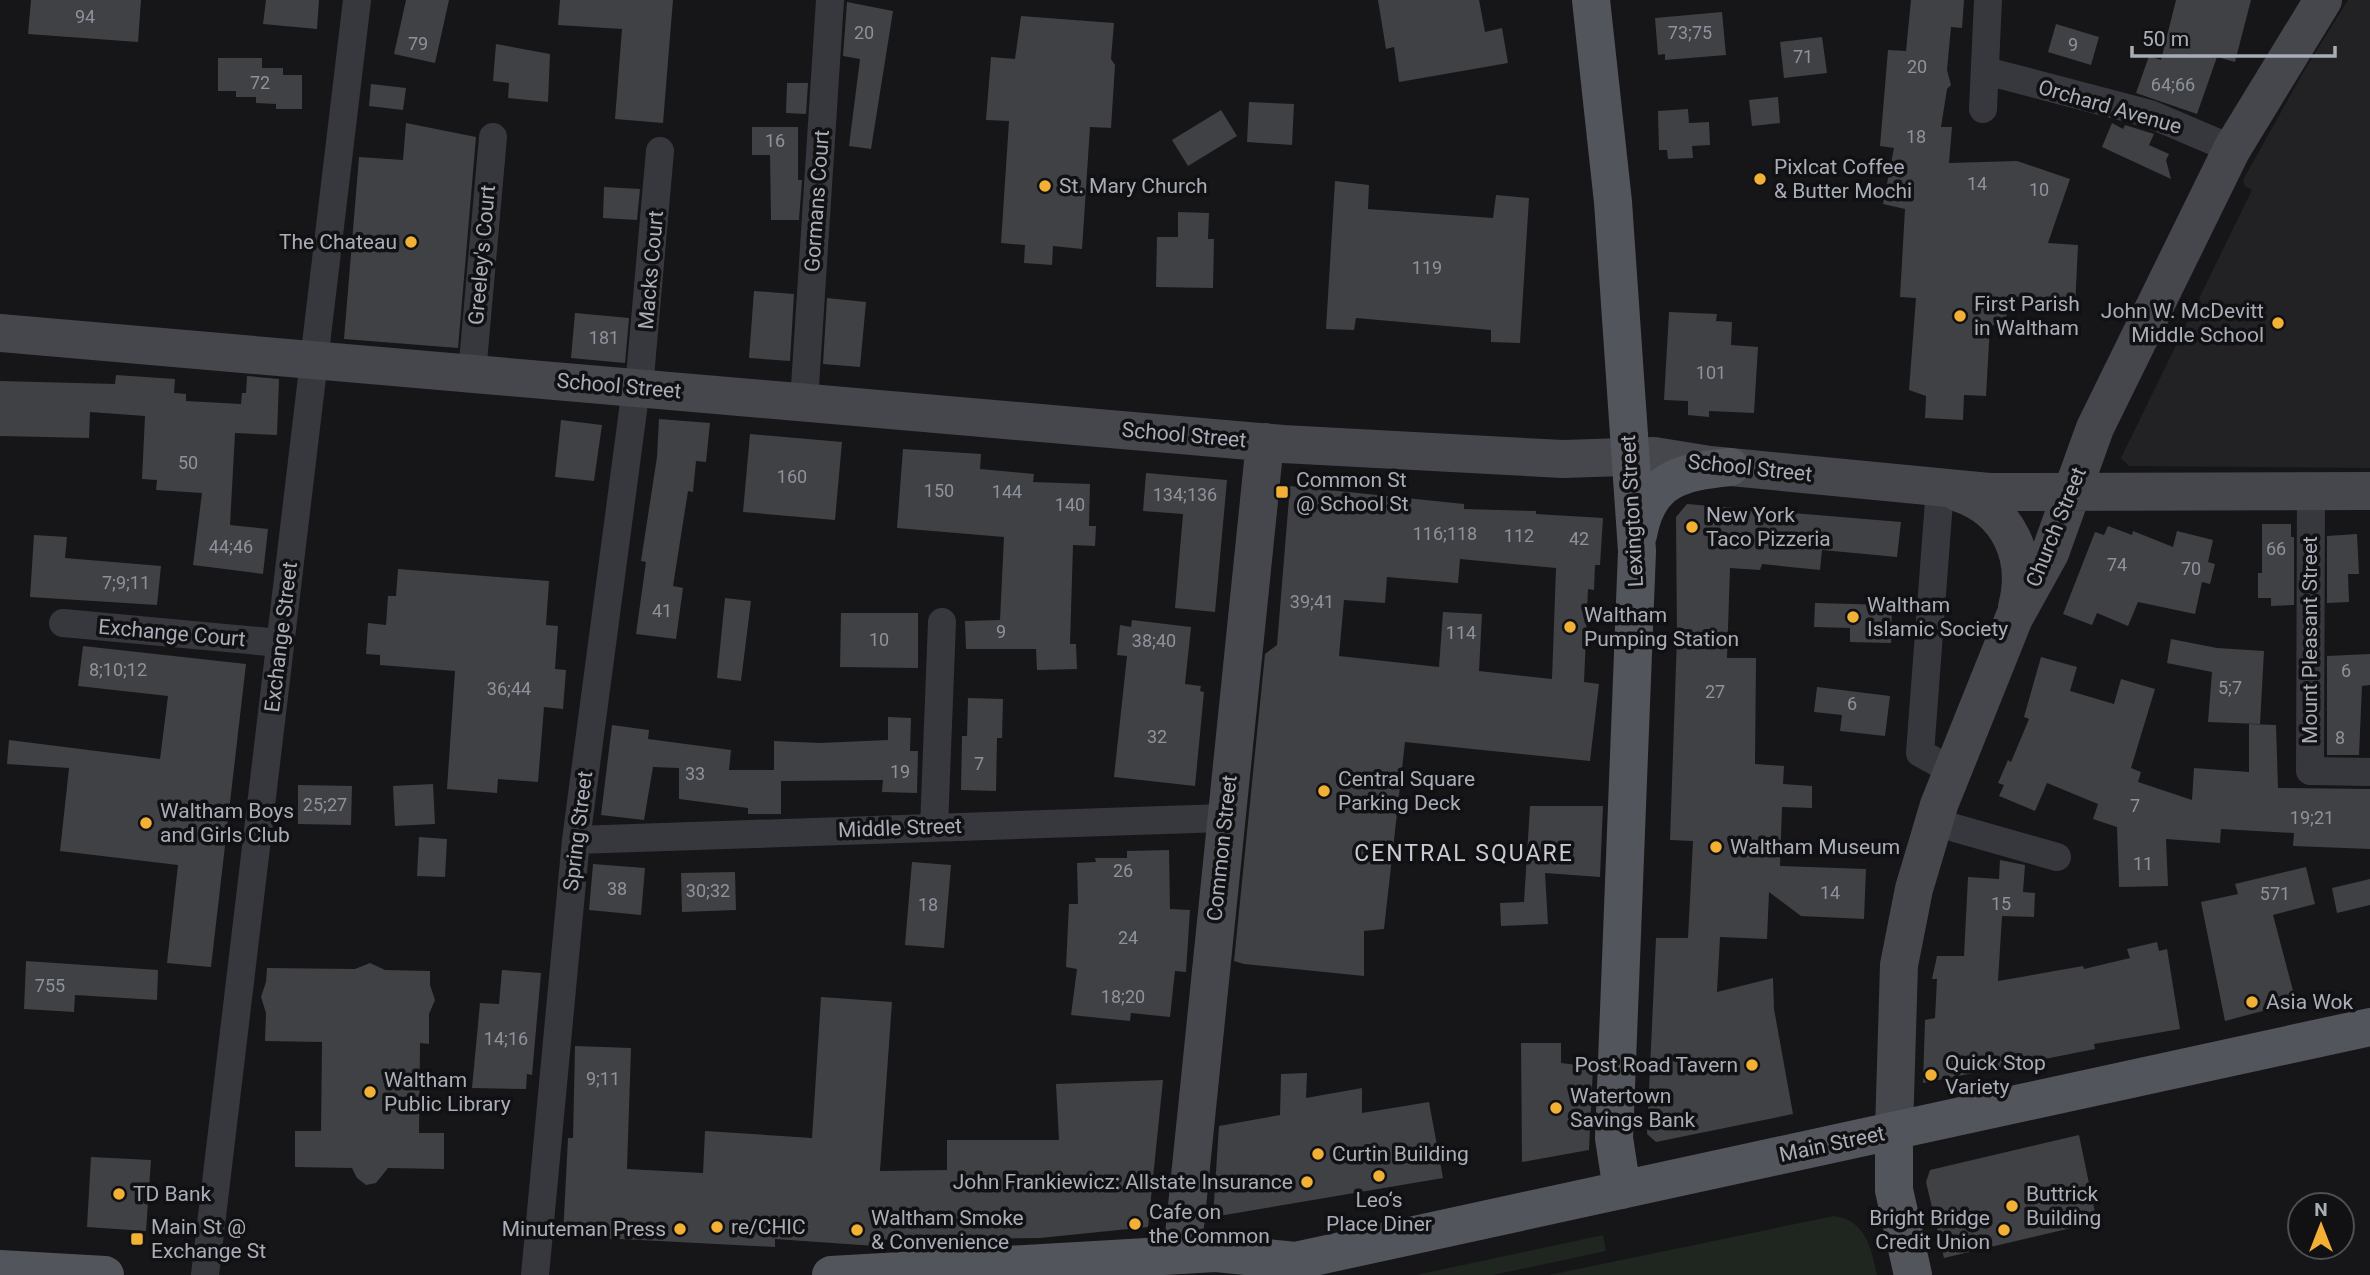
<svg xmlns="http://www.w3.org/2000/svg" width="2370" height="1275" viewBox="0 0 2370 1275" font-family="Roboto,sans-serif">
  <rect width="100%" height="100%" fill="#161618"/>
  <path fill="#222225" d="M2348 0H2370V468L2129 466 2121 458 2252 190 2245 186 2243 180 2305 69Z"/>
  <path fill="#1e261f" d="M1834 1216C1866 1220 1871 1248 1877 1275H1549Z
    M1603 1235 1606 1251 1493 1275H1416Z"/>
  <path fill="#404145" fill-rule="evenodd" d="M31 0H141L138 42 28 34Z
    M266 0H319L317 29 263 24Z
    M406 0H449L435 63 394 54Z
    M560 0H673L663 123 615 119 622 29 558 25Z
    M1378 0H1479L1485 32 1502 28 1508 63 1399 82 1394 47 1386 49Z
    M1911 0H1964L1962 28 1951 27 1947 70 1951 85 1947 89 1941 127H1952L1949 163 2017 161 2070 179 2048 243 2078 245 2075 308 2051 306V299L2007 296 2006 326 1990 325 1986 396 1964 395 1963 420 1925 418 1926 396 1909 390 1916 298 1900 297 1905 209 1883 204 1894 148 1880 146 1888 50 1906 51Z
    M2176 0H2251L2235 62 2217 57 2197 114 2136 93 2149 56 2161 60Z
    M847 2 893 11 871 149 849 146 860 59 843 56Z
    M1722 12 1726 55 1665 60V54L1658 55 1655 18Z
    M1021 16 1114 23 1111 59 1115 65 1111 128 1090 127 1082 249 1053 246 1052 265 1024 263 1025 245 1001 243 1009 121 986 120 991 57 1015 59Z
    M2056 24 2099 37 2091 65 2048 52Z
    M1822 37 1827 73 1784 78 1780 42Z
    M496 44 550 54 548 102 508 98 509 83 493 81Z
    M218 58H262V68H283V75H302V109H276V104L256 103V97H236V91H218Z
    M787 83H808L806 114 786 113Z
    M371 84 406 88 403 110 369 106Z
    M1778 97 1780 123 1752 126 1749 100Z
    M1249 102 1294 104 1292 145 1247 142Z
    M1688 109 1689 123 1709 122 1710 145 1692 146 1693 158 1668 159 1667 150H1659L1658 111Z
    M1221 110 1237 136 1188 166 1172 140Z
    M406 123 476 137 458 348 344 339 359 157 403 160Z
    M2112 123 2123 129 2125 125 2154 134 2149 145 2169 154 2166 160 2171 179 2102 147Z
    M752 127H798V180H802L799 220H771L770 155H752Z
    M1335 181 1369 185 1368 209 1493 218 1496 195 1529 198 1520 343 1491 342V330L1356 318 1354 330 1326 329Z
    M604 187 640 189 637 220 603 218Z
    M1178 212 1209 213 1208 239H1214L1213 288 1156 287 1157 237H1178Z
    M754 291 794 294 790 361 749 358Z
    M827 298 866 302 860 367 823 364Z
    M1669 312 1717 314 1716 321 1732 322 1731 345 1758 347 1754 413 1709 411V417L1688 415V401L1664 400Z
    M575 313 629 318 625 363 571 358Z
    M116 375 175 379 174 393 186 394V401L241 404 242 393H246L247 376 279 379 277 435 235 433 230 525 268 529 263 574 193 565 202 493 156 490 157 480 142 479 145 416 90 412 89 438 0 436V381L115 384Z
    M659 419 710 423 706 462 696 461 693 492 688 491 673 586 683 588 676 639 636 634 646 562 641 561 657 457Z
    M561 420 602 425 594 481 555 477Z
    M750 434 842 442 835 520 743 512Z
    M903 449 981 454 980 469 1034 474 1033 482 1090 484 1089 526H1096L1095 546 1073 545 1070 644H1076L1077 669 1037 670 1036 649H966L965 621 1000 620 1004 537 897 528Z
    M1146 473 1227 480 1215 612 1175 608 1183 514 1143 511Z
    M1290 486 1464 504V509L1536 511V514L1603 518 1600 565H1595L1594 590 1588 589 1584 682 1599 684 1590 761 1405 742 1384 929 1364 931V976L1244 964 1234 961 1265 654 1277 645ZM1460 559 1556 568 1552 679 1479 671 1482 614 1443 612 1439 667 1339 656 1344 600 1385 603 1387 577 1458 583Z
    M1687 504 1901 522 1897 557 1822 550 1820 570 1762 564 1760 570 1730 568 1727 658H1756L1755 764 1784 766 1783 784 1812 786V808L1782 807 1780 866 1866 869 1864 919 1801 916 1769 892 1767 939 1720 937 1717 992 1773 978 1774 1009 1793 1114 1656 1142 1647 1134 1656 938H1688L1693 841 1670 840 1677 637 1676 517Z
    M2262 524H2291V537H2294V605L2271 606V598H2258V573H2262Z
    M2108 526 2132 535 2133 531 2173 547 2177 531 2213 540 2208 562 2215 564 2210 584 2202 582 2195 614 2138 602 2128 626 2097 613 2092 625 2063 614 2095 532 2104 535Z
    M2357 534 2359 574H2348L2349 602 2327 603V536Z
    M34 535 67 537 65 558 161 566 157 605 30 597Z
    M398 569 549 581 546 625 558 626 555 669 566 670 563 709 544 707 538 782 498 779 497 793 447 789 455 671 380 665V655L366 654 368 623 386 625 388 596H396Z
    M725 598 751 601 741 681 717 678Z
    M1815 603 1892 605 1891 643 1850 642V628L1814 627Z
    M841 613H918V668L840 667Z
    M1132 620 1191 627 1185 684 1201 686 1200 691 1204 692 1195 786 1114 777 1127 656 1117 655 1120 625 1131 627Z
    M2171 639 2217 648 2264 651 2260 724 2208 722 2212 672 2167 663Z
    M83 646 246 664 211 967 167 963 178 865 60 851 69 768 7 764 9 740 160 759 168 696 78 686Z
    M2370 654V685L2362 686 2359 755H2327V656Z
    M2041 657 2077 667 2070 691 2114 704 2121 679 2155 689 2131 768 2141 772 2138 782 2192 800 2194 768 2249 772V724L2276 725 2278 788 2370 789V849L2293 846 2294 833 2221 829 2220 843 2166 839 2168 886 2119 887 2117 827 2093 819 2098 804 2047 783 2035 811 1999 796 2004 785 1998 783 2008 760 2011 762 2029 719 2024 717Z
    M1817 687 1890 696 1885 736 1840 731 1842 715 1814 712Z
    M968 698 1003 699 1002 738H997L996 791 961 790 962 736H967Z
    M888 717 911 718 910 751H918L917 793 882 792 883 780 781 781V814H748V808L679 799V768L653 767 644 820 601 815 612 725 649 730 648 739 731 750 729 770H774V741L820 743 888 740Z
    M433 784 435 824 395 826 393 786Z
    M298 785 352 786 351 825 298 824Z
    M1530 806H1603L1600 877 1545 873 1548 924 1501 926 1500 903 1524 902Z
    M419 837 447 839 445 877 417 876Z
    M1169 850 1170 909 1190 910 1186 972 1175 971 1170 1017 1131 1013 1130 1021 1071 1015 1077 969 1066 967 1069 904H1078L1077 863 1096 862 1095 858H1127V851Z
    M2000 860 2025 865 2023 892 2035 893 2034 917 2002 916 1998 981 2083 966 2084 969 2130 958 2127 949 2157 942 2159 951 2167 949 2180 1029 2094 1044 2095 1049 1923 1083 1925 1020 1935 1018 1937 979H1932L1937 956H1964L1968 877 1999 879Z
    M912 862 951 865 944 948 905 945Z
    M593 864 645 868 641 915 589 910Z
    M2306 867 2315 904 2273 915 2296 1002 2225 1021 2201 902 2238 894 2235 884Z
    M735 872 736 910 682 912 681 873Z
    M2370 879V905L2337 913 2332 888Z
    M26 961 158 970 157 1000 75 995 74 1012 24 1009Z
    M370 963 385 970 430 971V985L435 1000 429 1014V1044L420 1043 419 1133H444V1169L388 1168 376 1183 366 1185 357 1178 352 1168 295 1167V1131H321L322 1042 265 1041 266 1013 261 997 266 982 267 968 355 969Z
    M502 970 541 973 532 1075 527 1074 526 1089 472 1088 480 1003 499 1004Z
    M821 997 892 1002 880 1171 947 1170V1140H1059L1056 1084 1163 1080 1148 1227 1040 1238 875 1240V1246L775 1239V1247L563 1236 568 1138H573L575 1046 631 1048 627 1169 703 1173 705 1131 812 1138Z
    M1521 1043H1561V1063L1593 1067 1589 1150 1522 1162Z
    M1307 1073 1306 1098 1362 1088V1113L1429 1102 1443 1178 1213 1217 1219 1126 1280 1115 1281 1074Z
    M2079 1135 2097 1222 1944 1258 1926 1182 1930 1170Z
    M91 1157 151 1160 146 1231 87 1227Z"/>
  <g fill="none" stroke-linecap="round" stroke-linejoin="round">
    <path stroke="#37383d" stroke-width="28" d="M1986 71 2150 114 2232 149
      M1983 109 1988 0
      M472 373 493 137
      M639 388 660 151
      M804 402 830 0
      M1940 488 1920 753 1953 771
      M2311 491 2310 771 2370 772
      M63 623 280 643
      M1934 822 2057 857
      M934 827 942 622
      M576 840 1224 818
      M205 1275 357 0
      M535 1275 576 840 636 388"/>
    <path stroke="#45474d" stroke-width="38" d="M0 333 1283 444 1563 459 1654 456 1710 465 1989 492 2370 491
      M1959 493C2009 510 2030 557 2017 607
      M1894 1131 1899 965 1914 889 1939 805 2014 618 2050 553 2095 428 2232 149 2323 0
      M1182 1255 1265 442"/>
    <path stroke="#53555c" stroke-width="38" d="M1591 0 1613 202 1637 551 1614 1138 1622 1190
      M1638 535C1648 479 1680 472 1730 467
      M1894 1131V1190L1913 1275
      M0 1269 105 1275
      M831 1275 1216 1253 1295 1261
      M1264 1275 1295 1261 2370 1027"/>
  </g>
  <g fill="#f2b134" stroke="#111113" stroke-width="2.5">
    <circle cx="1760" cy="179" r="7"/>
    <circle cx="1045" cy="186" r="7"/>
    <circle cx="411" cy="242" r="7"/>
    <circle cx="1960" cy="316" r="7"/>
    <circle cx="2278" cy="323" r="7"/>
    <rect x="1275" y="485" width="14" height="14" rx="3.5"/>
    <circle cx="1692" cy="527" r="7"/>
    <circle cx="1853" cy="617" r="7"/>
    <circle cx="1570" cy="627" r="7"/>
    <circle cx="1324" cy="791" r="7"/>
    <circle cx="146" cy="823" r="7"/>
    <circle cx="1716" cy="847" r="7"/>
    <circle cx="2252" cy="1002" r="7"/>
    <circle cx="1752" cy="1065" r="7"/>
    <circle cx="1931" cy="1075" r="7"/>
    <circle cx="370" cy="1092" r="7"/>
    <circle cx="1556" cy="1108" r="7"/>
    <circle cx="1318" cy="1154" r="7"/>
    <circle cx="1379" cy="1176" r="7"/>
    <circle cx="1307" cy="1182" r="7"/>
    <circle cx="119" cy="1194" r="7"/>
    <circle cx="2012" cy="1206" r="7"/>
    <circle cx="1135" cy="1224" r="7"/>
    <circle cx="717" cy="1227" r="7"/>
    <circle cx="680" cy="1229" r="7"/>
    <circle cx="857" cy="1230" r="7"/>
    <circle cx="2004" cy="1230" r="7"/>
    <rect x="130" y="1232" width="14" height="14" rx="3.5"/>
  </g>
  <g text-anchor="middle" stroke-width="7" stroke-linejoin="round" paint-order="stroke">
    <g font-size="18" fill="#8e929b">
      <text x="85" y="23">94</text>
      <text x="864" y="39">20</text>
      <text x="1690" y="39">73;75</text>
      <text x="418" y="50">79</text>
      <text x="2073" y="51">9</text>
      <text x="1803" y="63">71</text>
      <text x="1917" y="73">20</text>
      <text x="260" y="89">72</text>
      <text x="2173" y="91">64;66</text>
      <text x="1916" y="143">18</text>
      <text x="775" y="147">16</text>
      <text x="1977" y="190">14</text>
      <text x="2039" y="196">10</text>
      <text x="1427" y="274">119</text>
      <text x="604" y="344">181</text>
      <text x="1711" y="379">101</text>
      <text x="188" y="469">50</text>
      <text x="792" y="483">160</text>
      <text x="939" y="497">150</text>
      <text x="1007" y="498">144</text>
      <text x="1185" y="501">134;136</text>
      <text x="1070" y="511">140</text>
      <text x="1445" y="540">116;118</text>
      <text x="1519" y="542">112</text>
      <text x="1579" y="545">42</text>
      <text x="231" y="553">44;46</text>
      <text x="2276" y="555">66</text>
      <text x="2117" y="571">74</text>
      <text x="2191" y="575">70</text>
      <text x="126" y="589">7;9;11</text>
      <text x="1312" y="608">39;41</text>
      <text x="662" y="617">41</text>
      <text x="1001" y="638">9</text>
      <text x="1461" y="639">114</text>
      <text x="879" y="646">10</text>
      <text x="1154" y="647">38;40</text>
      <text x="118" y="676">8;10;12</text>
      <text x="2346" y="677">6</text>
      <text x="2230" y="694">5;7</text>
      <text x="509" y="695">36;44</text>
      <text x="1715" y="698">27</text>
      <text x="1852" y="710">6</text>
      <text x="1157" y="743">32</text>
      <text x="2340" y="744">8</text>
      <text x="979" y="770">7</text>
      <text x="900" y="778">19</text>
      <text x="695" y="780">33</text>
      <text x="325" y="811">25;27</text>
      <text x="2135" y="812">7</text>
      <text x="2312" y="824">19;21</text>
      <text x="2143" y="870">11</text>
      <text x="1123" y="877">26</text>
      <text x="617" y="895">38</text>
      <text x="708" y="897">30;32</text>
      <text x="1830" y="899">14</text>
      <text x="2275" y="900">571</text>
      <text x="2001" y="910">15</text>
      <text x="928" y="911">18</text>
      <text x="1128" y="944">24</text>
      <text x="50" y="992">755</text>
      <text x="1123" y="1003">18;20</text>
      <text x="506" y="1045">14;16</text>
      <text x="603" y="1085">9;11</text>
    </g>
    <g font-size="21" fill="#a8adb8" stroke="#111113">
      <text transform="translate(2110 107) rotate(16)" y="7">Orchard Avenue</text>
      <text transform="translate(817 201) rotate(-86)" y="7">Gormans Court</text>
      <text transform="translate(482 255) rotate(-85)" y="7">Greeley's Court</text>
      <text transform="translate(651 270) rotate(-85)" y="7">Macks Court</text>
      <text transform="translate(619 386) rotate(5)" y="7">School Street</text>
      <text transform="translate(1184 435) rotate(5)" y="7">School Street</text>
      <text transform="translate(1750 468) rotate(6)" y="7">School Street</text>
      <text transform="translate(1632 511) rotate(-93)" y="7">Lexington Street</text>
      <text transform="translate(2056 527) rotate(-68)" y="7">Church Street</text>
      <text transform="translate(172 633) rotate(5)" y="7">Exchange Court</text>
      <text transform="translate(281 637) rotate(-83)" y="7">Exchange Street</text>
      <text transform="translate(2310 640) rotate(-90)" y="7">Mount Pleasant Street</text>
      <text transform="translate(900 828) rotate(-2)" y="7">Middle Street</text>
      <text transform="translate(578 831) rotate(-83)" y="7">Spring Street</text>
      <text transform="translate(1222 848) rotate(-84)" y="7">Common Street</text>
      <text transform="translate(1832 1144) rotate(-12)" y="7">Main Street</text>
    </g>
    <g font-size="21" fill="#a8adb8" stroke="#111113" text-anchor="start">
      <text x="1774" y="174">Pixlcat Coffee<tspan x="1774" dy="24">&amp; Butter Mochi</tspan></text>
      <text x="1059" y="193">St. Mary Church</text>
      <text x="397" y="249" text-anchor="end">The Chateau</text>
      <text x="1974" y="311">First Parish<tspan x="1974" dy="24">in Waltham</tspan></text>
      <text x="2264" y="318" text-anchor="end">John W. McDevitt<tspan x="2264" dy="24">Middle School</tspan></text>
      <text x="1296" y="487">Common St<tspan x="1296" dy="24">@ School St</tspan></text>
      <text x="1706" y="522">New York<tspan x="1706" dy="24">Taco Pizzeria</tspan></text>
      <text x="1867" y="612">Waltham<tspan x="1867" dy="24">Islamic Society</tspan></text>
      <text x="1584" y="622">Waltham<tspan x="1584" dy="24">Pumping Station</tspan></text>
      <text x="1338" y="786">Central Square<tspan x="1338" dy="24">Parking Deck</tspan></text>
      <text x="160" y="818">Waltham Boys<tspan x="160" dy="24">and Girls Club</tspan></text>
      <text x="1730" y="854">Waltham Museum</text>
      <text x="2266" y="1009">Asia Wok</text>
      <text x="1945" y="1070">Quick Stop<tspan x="1945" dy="24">Variety</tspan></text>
      <text x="1738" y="1072" text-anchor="end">Post Road Tavern</text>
      <text x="384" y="1087">Waltham<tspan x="384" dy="24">Public Library</tspan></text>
      <text x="1570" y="1103">Watertown<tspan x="1570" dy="24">Savings Bank</tspan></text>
      <text x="1332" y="1161">Curtin Building</text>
      <text x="1293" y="1189" text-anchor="end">John Frankiewicz: Allstate Insurance</text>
      <text x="133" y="1201">TD Bank</text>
      <text x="2026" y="1201">Buttrick<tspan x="2026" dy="24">Building</tspan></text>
      <text x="1379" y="1207" text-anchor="middle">Leo‘s<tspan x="1379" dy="24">Place Diner</tspan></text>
      <text x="1149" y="1219">Cafe on<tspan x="1149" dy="24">the Common</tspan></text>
      <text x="871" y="1225">Waltham Smoke<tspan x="871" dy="24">&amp; Convenience</tspan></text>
      <text x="1990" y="1225" text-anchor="end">Bright Bridge<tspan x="1990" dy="24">Credit Union</tspan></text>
      <text x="151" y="1234">Main St @<tspan x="151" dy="24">Exchange St</tspan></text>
      <text x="731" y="1234">re/CHIC</text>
      <text x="666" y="1236" text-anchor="end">Minuteman Press</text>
    </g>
    <g font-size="23" letter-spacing="2" fill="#c9ccd4" stroke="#111113">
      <text x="1464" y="861">CENTRAL SQUARE</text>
    </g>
  </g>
  <g transform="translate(2321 1226)"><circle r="33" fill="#111113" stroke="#4d4f55" stroke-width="2"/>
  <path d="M0-5L12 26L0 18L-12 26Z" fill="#f2b134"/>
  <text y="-10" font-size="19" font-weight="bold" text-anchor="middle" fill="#a8adb8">N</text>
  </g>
  <path d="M2132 46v10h203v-10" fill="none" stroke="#a8adb8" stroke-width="3.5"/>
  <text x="2142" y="46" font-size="21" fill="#a8adb8" stroke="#111113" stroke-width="5" paint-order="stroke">50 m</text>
</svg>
